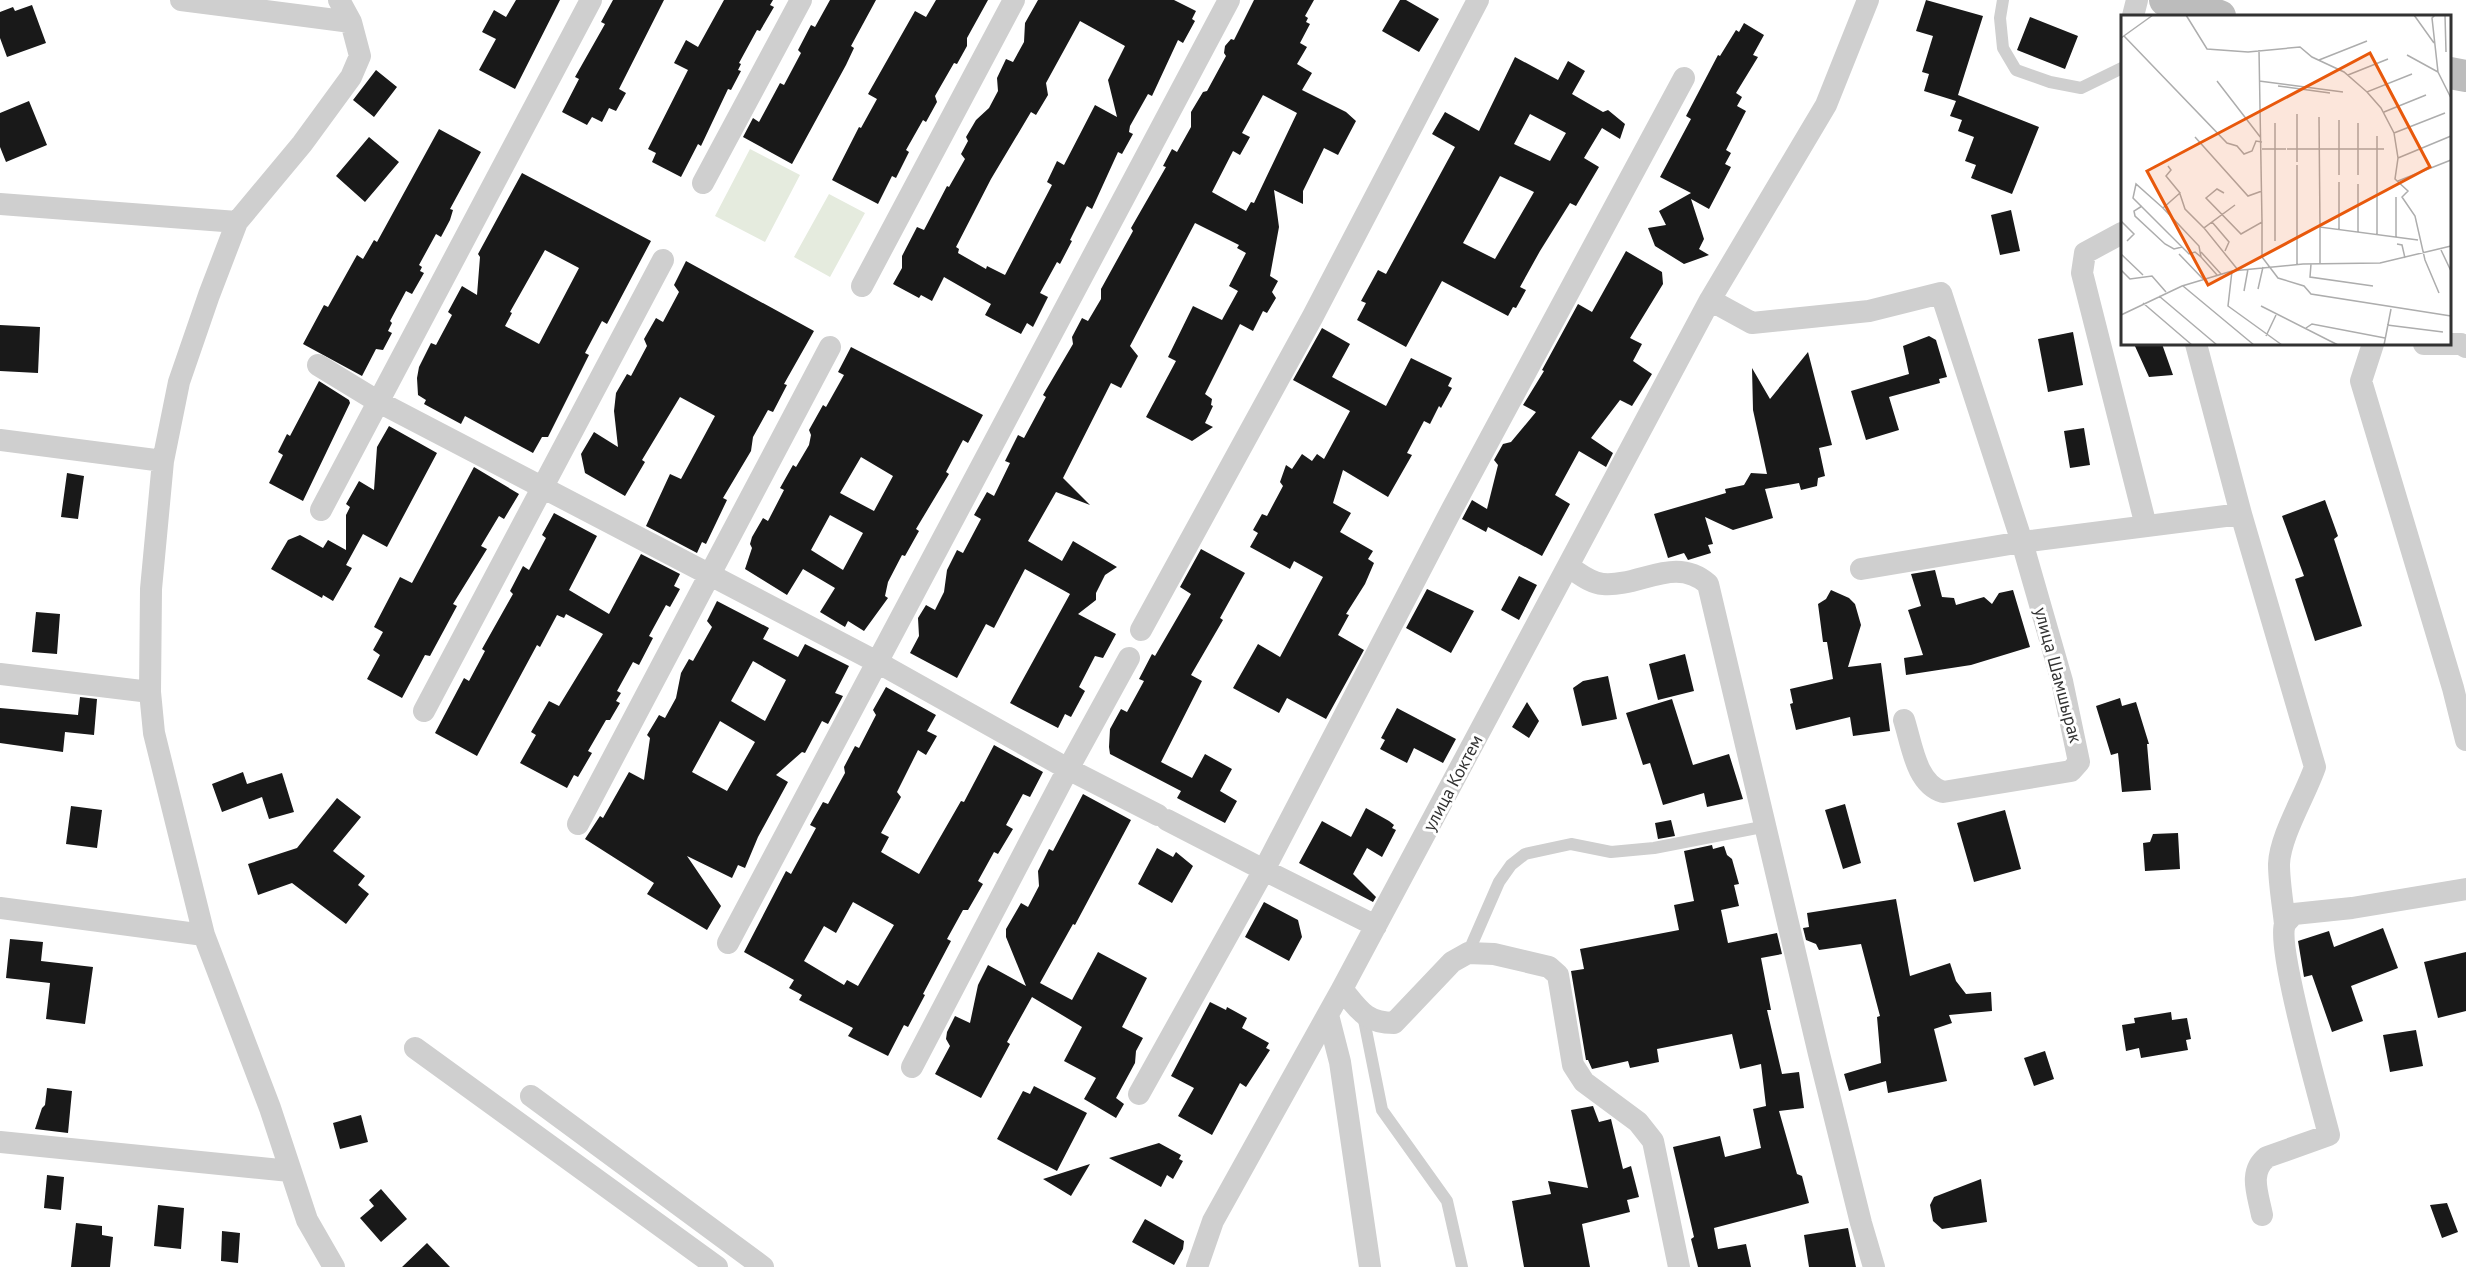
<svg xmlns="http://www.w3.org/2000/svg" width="2466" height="1267" viewBox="0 0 2466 1267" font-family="'PT Sans',sans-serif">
  <rect width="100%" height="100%" fill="#fff"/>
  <path fill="#e5ebde" d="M750 149 800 175 765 242 715 216Z
    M829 194 865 213 830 277 794 257Z"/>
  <path fill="#191919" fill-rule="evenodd" d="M516 0H560L515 89 479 70 496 39 482 32 494 10 506 17Z
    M613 0H664L619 89 626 93 616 111 609 108 602 122 592 117 587 125 562 112 579 79 575 77 605 24 601 22Z
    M724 0H773L770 5 774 7 760 31 757 30 739 63 741 64 738 70 741 71 731 90 728 89 701 146 698 144 681 177 652 162 656 153 648 149 688 70 674 63 686 40 698 47Z
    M830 0H876L851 46 854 48 846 65 792 164 743 137 753 118 759 122 780 83 784 85 801 53 798 50 811 25 815 27Z
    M936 0H988L967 38V46L957 64 954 63 935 96 937 102 926 122 923 120 906 150 909 152 896 178 892 176 878 204 832 180 859 127 861 128 877 99 868 94 915 11 926 17Z
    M1038 0H1174L1196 11 1192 19 1195 21 1183 43 1178 40 1152 96 1148 94 1130 126 1129 132 1133 134 1122 154 1118 152 1092 209 1087 206 1070 240 1072 241 1060 264 1057 262 1040 293 1048 297 1033 327 1027 323 1021 334 985 315 991 304 944 277 932 301 921 295 919 298 893 284 902 268V256L917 227 924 230 947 186 949 187 965 159 961 154 968 141 966 137 976 120 989 108 998 91 997 78 1006 59 1013 62 1024 42 1025 23ZM1080 21 1125 46 1108 80 1117 117 1095 105 1064 165 1057 161 1047 182 1052 185 1005 275 987 266 986 269 958 253 959 249 956 247 991 179 1031 112 1036 115 1048 95 1046 83Z
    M1254 0H1314L1305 16 1308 18 1306 22 1310 24 1300 43 1307 47 1297 64 1312 73 1302 90 1346 112 1356 121 1338 155 1324 148 1303 191V204L1274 190 1279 227 1270 276 1278 281 1272 292 1276 298 1267 313 1263 311 1253 331 1240 324 1205 394 1212 399 1211 405 1213 406 1205 423 1213 427 1192 441 1146 417 1176 361 1168 357 1193 306 1222 320 1238 291 1229 286 1246 253 1237 248 1239 245 1195 223 1130 346 1138 356 1121 388 1111 383 1063 478 1090 505 1056 492 1028 541 1062 561 1073 541 1117 567 1105 575 1096 593V600L1078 614 1116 634 1103 658 1095 656 1079 687 1085 691 1071 717 1065 714 1058 728 1010 703 1070 594 1025 569 994 628 986 624 957 678 910 653 919 636 918 618 926 605 935 610 944 592 947 570 957 550 963 553 981 519 974 515 987 492 994 496 1010 463 1005 461 1018 435 1024 438 1046 397 1043 395 1073 344 1072 337 1082 318 1088 321 1101 299V289L1133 231 1131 228 1166 167 1163 166 1172 149 1177 152 1191 127V112L1203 92 1207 91 1226 56 1224 53 1225 46 1231 39 1234 40ZM1263 95 1297 113 1254 203 1251 202 1246 211 1212 192 1233 151 1240 155 1250 137 1242 133Z
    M1400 0H1406L1439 19 1419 52 1382 31Z
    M1926 0 1983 16 1958 95 2039 127 2012 194 1971 178 1976 165 1965 161 1974 137 1958 131 1962 120 1950 116 1956 101 1924 91 1929 74 1922 72 1933 36 1916 31Z
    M32 5 46 43 7 57 0 38V12L13 7 15 11Z
    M2030 17 2078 36 2065 69 2017 50Z
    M1744 23 1764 35 1753 55 1758 57 1736 93 1742 97 1737 106 1746 111 1726 150 1731 153 1725 164 1731 167 1709 209 1691 199 1704 239 1699 249 1709 255 1684 264 1655 246 1648 228 1666 225 1659 211 1691 193 1660 177 1691 119 1686 116 1718 55 1720 56 1736 30 1739 32Z
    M1515 57 1558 80 1568 61 1585 71 1572 94 1603 112 1608 110 1625 124 1620 139 1602 128 1584 158 1599 167 1576 206 1570 203 1540 251 1520 287 1526 290 1516 308 1513 307 1508 316 1442 281 1406 347 1357 320 1366 303 1361 301 1378 270 1386 274 1455 147 1432 134 1445 112 1479 131ZM1530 114 1566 133 1550 161 1514 144ZM1500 176 1534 192 1495 259 1463 243Z
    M376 70 397 87 374 117 353 100Z
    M29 101 47 145 6 162 0 147V113Z
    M439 129 481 152 450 209 453 210 450 220 441 237 436 234 419 265 422 267 420 271 424 273 412 294 406 291 390 321 392 323 388 331 392 333 383 350 376 349 362 376 303 344 324 305 328 307 357 255 363 259 374 240 377 242Z
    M369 137 399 162 365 202 336 176Z
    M522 173 651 241 607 324 602 321 585 353 589 355 548 437H542L533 453 465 416 461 424 424 404 426 400 418 395 417 378 419 367 431 343 436 345 452 315 448 312 462 286 477 295 480 257 478 254ZM545 250 579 268 539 344 505 326 512 313 510 312Z
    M2011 210 2020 251 2000 255 1991 215Z
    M1626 251 1662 272 1663 284 1630 338 1642 344 1633 361 1652 374 1632 406 1620 400 1591 438 1613 453 1606 467 1579 451 1555 495 1570 504 1542 556 1488 527 1486 532 1462 519 1472 500 1487 509 1498 465 1494 460 1503 444 1511 442 1536 412 1523 405 1544 371 1542 370 1578 304 1592 312Z
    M686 261 814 331 784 384 787 385 773 412 768 410 753 437 751 451 723 498 727 500 706 544 702 542 697 553 646 526 670 474 681 479 715 416 680 397 642 460 645 462 625 496 585 473 581 454 594 432 618 447 614 411 616 393 627 374 631 376 647 346 644 339 656 318 663 322 679 292 674 285Z
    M0 325 40 327 38 373 0 371Z
    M1322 328 1350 344 1332 377 1386 406 1411 358 1452 378 1448 386 1452 388 1441 408 1439 406 1430 424 1424 421 1407 453 1412 455 1388 497 1343 470 1333 503 1351 513 1340 532 1373 551 1368 559 1374 563 1365 584 1346 614 1349 615 1338 635 1364 650 1326 719 1287 698 1279 713 1233 688 1258 644 1280 657 1323 577 1294 561 1290 569 1250 547 1258 533 1253 530 1262 514 1267 516 1283 486 1280 482 1286 465 1292 469 1302 454 1312 461 1317 454 1324 459 1350 411 1293 380Z
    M2073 332 2083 385 2048 392 2038 339Z
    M1929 336 1936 340 1947 377 1939 379 1940 383 1889 397 1899 430 1866 440 1851 391 1909 374 1903 346Z
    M2134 344H2162L2173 375 2149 377Z
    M851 347 983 415 968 443 963 440 946 472 949 474 916 529 919 531 905 556 902 555 888 582 885 596 888 598 864 631 848 621 845 627 820 612 835 588 803 569 787 595 745 569 752 548 750 544 752 537 763 518 768 521 784 490 780 488 793 465 796 467 809 445 811 435 809 430 823 405 826 407 844 375 838 372ZM861 457 893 476 874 511 840 493ZM830 515 863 533 843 570 811 550Z
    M1808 352 1832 445 1819 448 1825 476 1818 478 1817 486 1801 490 1799 483 1765 489 1773 518 1733 530 1705 517 1713 544 1708 545 1711 553 1688 560 1684 553 1668 558 1654 514 1726 493 1725 489 1744 485 1751 473 1767 474 1753 410 1752 368 1770 399Z
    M319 381 349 400 350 403 303 501 269 483 283 455 278 452 287 434 290 436Z
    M389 426 437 453 387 547 363 534 346 565 352 568 333 601 323 595 322 598 271 569 288 540 300 535 323 548 328 540 346 550V515L350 507 346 504 359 481 374 490 377 447Z
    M2084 428 2090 465 2070 468 2064 431Z
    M474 467 519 494 504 519 499 516 481 546 487 549 453 604 457 606 430 656 425 655 402 698 367 679 380 655 373 650 383 632 374 627 400 577 412 583Z
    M67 473 84 476 78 519 61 517Z
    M2325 500 2338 536 2334 539 2362 626 2315 641 2295 579 2304 576 2282 516Z
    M554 513 597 536 569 590 609 614 641 554 680 574 674 586 680 589 670 607 666 605 649 636 653 638 639 665 633 662 617 691 621 693 616 701 620 703 610 720H606L588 751 592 753 578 777 574 775 567 788 520 763 536 735 531 732 549 701 559 706 603 634 566 614 564 618 557 615 540 647 537 645 477 756 435 733 464 678 469 681 485 651 482 649 513 594 510 591 523 566 529 570 546 538 542 535Z
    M1201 549 1245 573 1220 618 1223 620 1191 675 1202 681 1161 762 1192 778 1205 754 1232 769 1220 791 1237 801 1225 823 1177 798 1181 791 1110 754 1109 747 1110 729 1121 709 1127 712 1144 681 1139 679 1152 654 1155 656 1191 594 1180 587Z
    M1935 570 1942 597 1954 598 1956 605 1984 597 1992 604 1999 593 2013 590 2030 647 1971 665 1906 675 1904 658 1923 655 1908 610 1921 606 1911 574Z
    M1519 576 1537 585 1519 620 1501 610Z
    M1427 589 1474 611 1451 653 1406 628Z
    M1831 590 1849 598 1855 604 1861 625 1848 667 1881 663 1890 731 1853 736 1850 717 1796 730 1790 704 1793 703 1790 689 1833 679 1827 642H1823L1818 604 1826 599Z
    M717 601 769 628 763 639 798 657 805 644 849 666 835 693 843 696 828 724 822 721 805 753 802 752 776 775 788 782 758 837 745 868 738 865 732 878 687 856 721 906 707 930 647 894 654 883 585 839 600 816 603 818 629 772 644 780 650 738 647 735 659 715 665 718 676 698 681 673 689 659 693 661 712 627 707 621ZM753 661 786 680 765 721 731 701ZM720 721 755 742 727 791 692 772Z
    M36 612 60 614 57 654 32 652Z
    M1685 654 1694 691 1658 700 1649 664Z
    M1608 676 1617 719 1582 726 1573 688 1583 681Z
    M886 687 936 715 927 731 937 736 926 755 918 750 897 792 901 797 881 833 889 837 881 852 919 874 961 801 964 802 994 745 1043 772 1030 797 1023 794 1006 825 1013 829 998 854 994 852 978 881 983 884 968 910H963L947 939 951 941 923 994 925 995 908 1027 904 1025 888 1056 848 1036 853 1028 799 1000 802 995 789 988 794 980 744 952 786 871 791 874 816 828 810 825 823 802 828 804 845 773 844 767 855 746 859 748 876 715 873 710ZM853 902 894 925 858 986 847 980 844 985 804 961 824 926 836 933Z
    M80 697 97 699 94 735 65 732 63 752 0 743V708L78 715Z
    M2120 698 2122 706 2136 702 2149 744H2147L2151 790 2122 792 2118 753 2111 755 2096 706Z
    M1672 699 1693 765 1729 754 1743 799 1707 807 1704 793 1663 805 1650 763 1643 765 1626 713Z
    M1527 702 1539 721 1529 738 1512 727Z
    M1397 708 1456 739 1443 763 1414 748 1407 763 1380 749 1385 740 1381 738Z
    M243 772 247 784 282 773 294 812 269 819 262 797 222 812 212 784Z
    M1083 794 1131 820 1075 925 1073 924 1040 983 1072 1000 1098 952 1147 978 1122 1027 1143 1038 1136 1051 1135 1063 1116 1098 1124 1104 1116 1118 1084 1099 1096 1078 1064 1061 1082 1027 1032 997 1007 1042 1010 1044 981 1098 935 1074 950 1046 946 1039 947 1032 955 1016 970 1023 978 985 988 965 1026 986 1006 937V929L1021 903 1028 907 1039 886 1038 871 1049 849 1053 851Z
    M337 798 361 817 333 851 365 876 358 885 369 894 346 924 292 883 258 895 248 864 297 848Z
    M1845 804 1861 863 1843 869 1825 810Z
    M71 806 102 810 97 848 66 844Z
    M1366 808 1389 821 1394 825 1392 828 1396 830 1382 857 1367 848 1353 874 1376 897 1373 902 1299 863 1322 821 1351 837Z
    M2005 810 2021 869 1974 882 1957 823Z
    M1671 820 1675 836 1658 839 1655 823Z
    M2178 833 2180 869 2145 871 2143 843 2150 842 2153 834Z
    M1712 845 1713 849 1724 846 1727 855 1732 859 1739 884 1734 885 1739 906 1721 910 1728 943 1777 933 1782 954 1761 958 1771 1010H1767L1782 1074 1799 1072 1804 1108 1779 1111 1797 1174 1802 1176 1809 1203 1714 1228 1718 1249 1746 1244 1751 1267H1698L1691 1239 1694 1237 1673 1147 1720 1136 1725 1157 1761 1148 1753 1109 1766 1106 1761 1064 1740 1069 1732 1034 1657 1049 1659 1062 1630 1068 1628 1061 1592 1069 1588 1060H1586L1571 971 1584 969 1580 949 1679 930 1674 905 1694 901 1684 851Z
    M1157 848 1173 857 1176 852 1193 866 1172 903 1138 884Z
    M1896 899 1910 976 1950 963 1956 981 1966 994 1991 992 1992 1011 1949 1015 1952 1023 1934 1029 1947 1081 1888 1093 1886 1081 1849 1091 1844 1074 1881 1063 1877 1017 1880 1016 1861 944 1819 950 1816 944 1806 940 1803 928 1809 927 1807 913Z
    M1264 902 1298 920 1302 937 1289 961 1245 937Z
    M2383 928 2398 968 2351 986 2363 1021 2332 1032 2312 975 2304 977 2298 941 2329 931 2334 947Z
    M10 939 43 942 41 961 93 967 85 1024 46 1019 50 983 6 978Z
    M2466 952V1011L2438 1018 2424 962Z
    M1210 1002 1226 1010 1227 1007 1247 1018 1242 1028 1269 1043 1266 1048 1270 1050 1246 1087 1240 1083 1212 1135 1178 1116 1194 1088 1171 1076Z
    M2171 1012 2172 1020 2187 1018 2191 1039 2186 1040 2188 1050 2141 1058 2139 1048 2126 1051 2122 1025 2135 1023 2134 1018Z
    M2416 1030 2423 1066 2390 1072 2383 1035Z
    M2045 1051 2054 1079 2034 1086 2024 1058Z
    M1034 1086 1087 1113 1057 1171 997 1139 1023 1091 1030 1094Z
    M47 1088 72 1091 68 1133 35 1129 42 1108 45 1105Z
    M1593 1106 1599 1122 1611 1119 1623 1169 1631 1166 1639 1197 1627 1200 1630 1212 1582 1224 1590 1267H1524L1512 1201 1551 1194 1548 1181 1588 1188 1571 1110Z
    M361 1115 368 1142 340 1149 333 1123Z
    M1159 1143 1181 1155 1179 1159 1183 1161 1173 1179 1167 1175 1161 1187 1109 1158Z
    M1090 1164 1071 1196 1043 1179Z
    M47 1175 64 1177 61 1210 44 1208Z
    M1981 1179 1987 1222 1942 1229 1933 1221 1930 1205 1934 1197Z
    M381 1189 407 1219 381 1242 360 1218 374 1206 369 1200Z
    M2447 1203 2458 1232 2442 1238 2430 1205Z
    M158 1205 184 1208 181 1249 154 1246Z
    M1145 1219 1184 1241 1183 1249 1174 1265 1132 1242Z
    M76 1223 102 1226V1235L113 1237 110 1267H71Z
    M1848 1228 1856 1267H1809L1804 1235Z
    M222 1231 240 1233 238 1263 221 1261Z
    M427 1243 450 1267H402Z"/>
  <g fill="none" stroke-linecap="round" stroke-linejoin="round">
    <path stroke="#cfcfcf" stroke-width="12" d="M2003 0 2000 18 2003 48 2016 70 2050 82 2081 88 2122 68
      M1468 953 1499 882 1511 865 1525 854 1571 844 1611 852 1654 848 1767 826
      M1363 1015 1382 1110 1447 1201 1462 1267"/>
    <path stroke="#cfcfcf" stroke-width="22" d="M181 0 351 22
      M1868 0 1826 105 1710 300 1752 323 1869 311 1941 293 2022 542 2062 681 2079 762 2071 771 1943 792C1916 784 1912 745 1904 720
      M2133 16 2137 0
      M703 183 801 0
      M0 204 237 222
      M2122 233 2085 253 2082 273 2146 526
      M862 286 1014 0
      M2373 344 2361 381 2453 688 2466 740
      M2424 344H2461L2466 347
      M318 365 377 401 877 662 1068 769 1158 815
      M0 440 163 461
      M321 510 591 0
      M2241 514 2315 767C2305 796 2280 836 2279 864 2279 883 2283 905 2285 924
      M1569 567C1580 574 1590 583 1603 584 1640 587 1675 555 1708 584L1819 1054 1861 1223 1874 1267
      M1861 569 2022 542 2241 514 2196 344
      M1141 630 1313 316 1478 0
      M0 674 150 692
      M424 711 663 260
      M1167 820 1264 870 1452 509 1684 78
      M578 824 830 347
      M0 908 204 935 270 1108 307 1220 334 1267
      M204 935 154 733 150 692 151 589 163 461 179 382 209 295 237 222 302 144 351 77 360 56 351 22 339 0
      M728 943 1229 0
      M1342 989C1359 1010 1366 1023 1394 1023L1452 962 1468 953 1494 954 1549 967 1558 975 1573 1065 1584 1082 1638 1122 1653 1141 1679 1267
      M1328 1015 1340 1062 1370 1267
      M415 1048 717 1267
      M912 1067 1068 769 1129 658
      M1139 1094 1264 870 1376 926
      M531 1096 763 1267
      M0 1142 290 1171
      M2262 1215C2258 1194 2248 1172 2267 1157L2329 1135C2321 1103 2276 947 2285 924 2287 921 2292 916 2294 914L2352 908 2466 889
      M1197 1267 1213 1221 1342 989 1710 300"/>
    <path stroke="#bcbcbc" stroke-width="32" d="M2165 0 2220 16
      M2450 73 2466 76"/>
  </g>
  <g text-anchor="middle" stroke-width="6" stroke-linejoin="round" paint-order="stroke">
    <g font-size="18" fill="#323232" stroke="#fff">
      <text transform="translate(2058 675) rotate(75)" y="6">улица Шамшырак</text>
      <text transform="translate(1453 783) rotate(-62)" y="6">улица Коктем</text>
    </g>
  </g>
  <g transform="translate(2121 15)">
    <rect width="330" height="330" fill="#fff"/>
    <path fill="none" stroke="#adadad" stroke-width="1.5" d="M65 0 86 34 127 37 179 32 191 42 223 57 246 77 291 59M293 0 313 28M314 0 311 3 317 57 330 83M324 0 325 37M3 21 106 128 116 131 123 139 131 136 135 126 141 127M0 23 32 0M138 35 141 207M286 40 317 57M198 45 246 26M227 60 267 44M96 66 140 123M138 66 222 77M157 71 209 78M246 77 260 93 273 118 277 143 274 164 287 176 281 182 294 201 304 245 318 278M263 97 305 80M198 102 199 212M218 105V160M237 108V160M273 118 324 98M74 122 127 181 141 176M141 134H154V108M166 134H263M277 143 330 121M176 147V99M47 151 50 155 45 161 59 178 42 193 78 231 80 242 96 260M277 166 330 145M103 178 96 174 85 183 120 219 141 207V242L157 263 183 271 190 279 330 301M59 179 64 194 83 213M275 182V222M114 190 83 213 117 255M21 191 13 196 14 201 44 229 53 234 61 232M42 193 15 169 12 183 68 239 74 237 80 242M0 206 13 219 6 226M91 207 108 227 104 236M218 214V167M237 217V169M256 220V121M154 226V134H165M276 229 281 230 284 243M320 235 330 256M80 237 100 259M0 239 22 260M58 239 82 264M176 249V150M190 249 189 262 252 271M199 249V212L297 225M0 255 9 264 31 261 45 277M111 256 107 291 161 330M62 271 133 330M137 274 142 252M123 276 127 254M38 281 96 330M22 288 71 330M140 291 217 330M0 300 61 271 111 256 182 249 259 248 330 231M266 310 322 317M185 313 191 309 264 323M145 321 155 300M263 330 270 294"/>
    <path fill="#e8590c" fill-opacity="0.15" stroke="#e8590c" stroke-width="3" d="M249 38 309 152 87 270 26 156Z"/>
    <rect width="330" height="330" fill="none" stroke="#323232" stroke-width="3"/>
  </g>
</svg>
